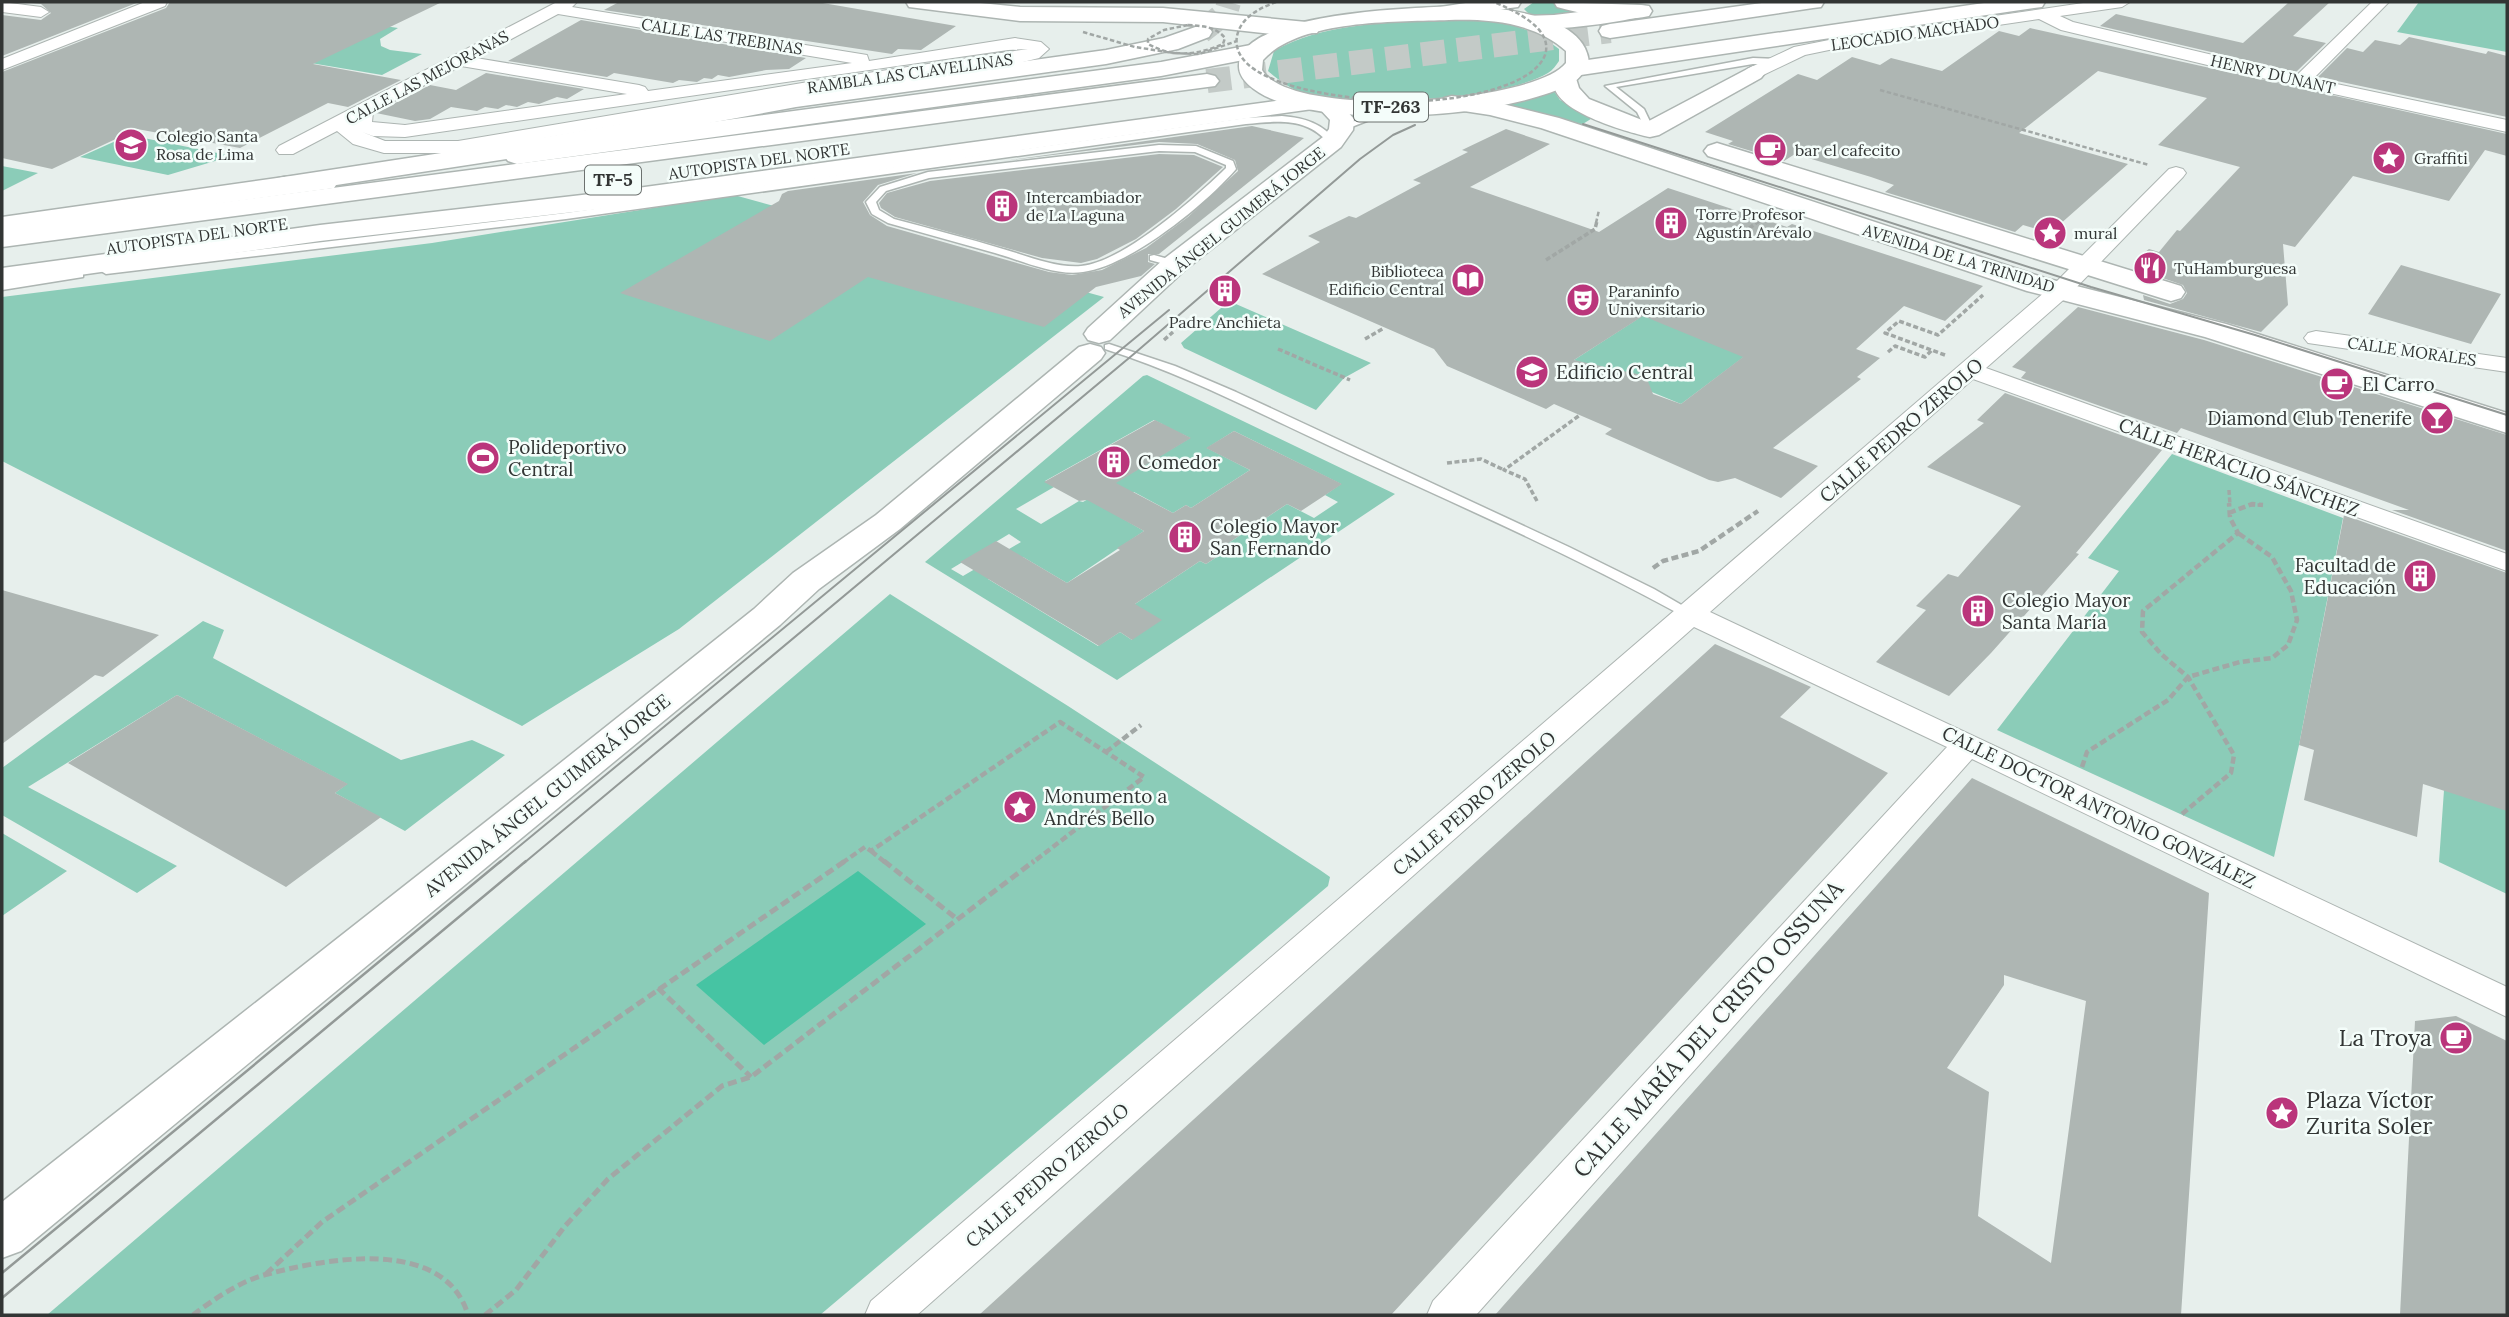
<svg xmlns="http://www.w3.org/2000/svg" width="2509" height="1317" viewBox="0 0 2509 1317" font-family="Lora,serif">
  <rect width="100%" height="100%" fill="#e7efec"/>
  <path fill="#8bccb8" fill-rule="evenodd" d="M1534 2H1552L1580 12 1536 16 1529 14 1524 9Z
    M2419 2H2507V52L2397 32Z
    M1440 20C1485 20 1522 19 1559 49V61C1556 65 1553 70 1548 73 1503 100 1355 108 1304 93 1290 89 1279 80 1268 71L1274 51C1323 23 1384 23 1440 20Z
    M359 22 398 28 380 39 381 46 390 50 422 54 382 75 281 58Z
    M1554 91 1560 100 1594 117 1578 127 1490 104Z
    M129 135 227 155 215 161 168 175 80 157Z
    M2 166 38 173 2 191Z
    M734 195 1104 297 679 629 522 726 2 461V297L432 243Z
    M1229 301 1371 363 1344 378 1316 410 1184 348 1181 343Z
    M1647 313 1749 353 1681 404 1574 360Z
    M1147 375 1395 494 1117 680 925 562 1143 376ZM1154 420 1162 424 1173 439 1182 434 1190 438 1083 502 1079 501 1041 524 1016 509 1054 487 1045 481ZM1234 431 1341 484 1325 495 1338 502 1314 518 1287 504 1227 544 1232 547 1206 564 1200 561 1135 604 1132 640 1120 632 1098 646 988 579 1023 557 1067 583 1144 531 1106 509 1134 492 1173 513 1186 505 1191 508 1250 470 1207 448ZM1009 534 1021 542 963 576 951 569Z
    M2172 454 2343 518 2299 745 2274 857 1997 730 2119 571 2088 558Z
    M890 594 1068 706 1320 870 1330 877 1328 886 820 1315H47Z
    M203 621 224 630 213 658 401 760 472 740 505 755 405 831 335 793 347 784 177 695 28 787 177 866 137 893 2 815V768Z
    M2444 790 2507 809V894L2439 862Z
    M2 833 67 871 2 916Z"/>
  <path fill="#46c4a3" d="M858 871 926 924 764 1045 696 985Z"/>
  <path fill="#aeb6b3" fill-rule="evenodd" d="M21 2H139L2 56V15L41 20 51 13 41 4Z
    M170 2H442L313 64 401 80 348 107 328 103 240 148 137 129 52 169 2 158V72L166 8Z
    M619 2H817L956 26 921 50 898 49 892 54 604 10Z
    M2289 2H2330L2293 36 2326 43 2296 72 2100 26 2116 14 2243 43Z
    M581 20 806 58 789 69 766 70 729 77 718 75 712 79 704 78 697 82 679 80 673 83 614 73 607 77 508 61Z
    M2030 28 2507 134V156L2485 150 2449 201 2353 176 2295 247 2283 244 2288 305 2261 332 2144 300 2143 295 2170 304 2183 299 2187 293 2183 285 2139 270 2137 258 2149 249 2159 252 2177 230 2180 231 2240 167 2158 145 2207 98 2098 71 2019 133 2128 164 2050 233 2023 225 2015 232 1885 192 1894 185 1871 177 1795 154 1784 161 1728 144 1733 141 1705 132 1798 74 1817 80 1852 57 1880 65 1891 58 1942 71 1999 31 2019 36Z
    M2409 37 2486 54 2488 51 2507 56V117L2318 77 2347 48 2363 52 2375 40 2400 45Z
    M486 73 584 89 567 99 557 97 539 104 528 102 517 107 506 105 498 109 485 107 477 111 451 107 430 119 415 121 376 113 430 85 456 90Z
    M1252 126 1304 138 1159 254H1148V262L1155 264 1141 276 1096 287 1044 327 868 277 770 341 620 293 779 201 782 194 788 191 917 173 878 185 863 202 870 215 887 226 1049 272 1072 275 1102 270 1146 248 1188 217 1238 171 1235 160 1197 144 1159 142 1003 161Z
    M1506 129 1550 144 1470 187 1599 232 1668 188 1787 227 1792 224 1983 286 1945 321 1904 306 1856 349 1880 358 1857 377 1861 379 1773 448 1818 466 1781 498 1735 478 1718 482 1709 480 1605 434 1612 429 1554 404 1546 409 1447 366 1434 349 1262 274 1320 242 1308 236 1349 216 1356 218 1421 183 1413 180 1468 152 1462 150ZM1643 316 1743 357 1681 404 1653 394 1647 379 1637 374 1574 360Z
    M1159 154 1194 155 1223 167 1176 209 1136 239 1097 259 1081 263 1042 258 895 217 881 208 879 203 887 193 930 181Z
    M2401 265 2501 294 2471 344 2368 314Z
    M2078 307 2204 340 2507 435V551L2392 510H2409L2181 428 2177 433 2021 378 2026 372 2012 367Z
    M2005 393 2162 450 2076 553 2079 554 1991 653 1949 696 1876 662 1926 610 1916 606 1948 574 1958 577 2021 506 1927 467 1984 423 1977 420Z
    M1155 420 1191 438 1116 483 1173 513 1186 505 1191 508 1250 470 1206 448 1234 431 1342 484 1301 511 1287 504 1227 544 1232 547 1206 564 1200 561 1135 604 1162 620 1132 640 1120 632 1099 646 960 562 996 541 1067 583 1120 550 1117 548 1144 531 1087 500 1079 501 1044 482Z
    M2344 515 2507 573V811L2423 784 2417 837 2304 800 2314 750 2299 745Z
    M2 590 159 635 103 677 95 675 2 744Z
    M1715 644 1811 687 1780 717 1888 773 1391 1315H979Z
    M177 695 348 784 335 793 381 817 286 887 68 763Z
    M1972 778 2209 893 2181 1315H1495ZM2004 975 2086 1001 2051 1263 1978 1216 1989 1092 1947 1068 2004 985Z
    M2456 1016 2507 1041V1315H2400L2415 1021Z"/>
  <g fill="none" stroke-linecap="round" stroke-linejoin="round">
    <path stroke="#c3cac7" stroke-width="24" stroke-dasharray="24 12" stroke-linecap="butt" d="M1201 32 1226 12 1229 2"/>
    <path stroke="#c3cac7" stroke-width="24" stroke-dasharray="24 12" stroke-linecap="butt" d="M1207 81 1610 31"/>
    <defs>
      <path id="lane" d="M1753 58 1778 59 1782 62 1778 65 1753 64 1616 87 1644 109 1654 130 1650 133 1646 130 1637 112 1605 86Z
        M1390 107 1397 109 1339 132 1332 130Z
        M1282 116C1305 118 1322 123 1337 142L1329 144C1308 117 1277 121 1246 124L566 219 106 274 101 271 106 268 566 213 1246 118Z
        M1159 145 1196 146 1233 161 1236 169C1206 204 1130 266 1083 272 1054 276 1023 261 995 253 959 243 923 233 888 223L872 214 866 202 880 187 928 172ZM1159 151 1195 152 1226 165V168C1195 198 1124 262 1081 266 1055 268 1028 256 1003 249 967 238 931 229 894 219L879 210 876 202 886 191 929 178Z
        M1154 255 1179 262 1180 264 1175 267 1150 260V256Z
        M79 272 83 273V277L2 290V284Z
        M1109 344 1175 366 1236 392 1569 547 1654 589 1697 614 1690 618 1685 617C1576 557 1463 507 1349 455 1268 418 1190 376 1105 349V345Z"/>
      <path id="street" d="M2 2 41 7 49 12 41 17 2 12Z
        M145 2H167L165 6 2 70V59Z
        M557 2H577L572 7 861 54 867 55 869 61 1015 38 1041 42 1049 49 1039 58 1019 63 814 91 458 153H384L353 144 337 131 293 154H279L276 150 279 146ZM558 14 852 63 648 91 645 87 639 85 476 58ZM1028 49 814 81 458 141H385L362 132 373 136 405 137 1008 50ZM461 66 627 94 405 125 372 122 373 112Z
        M2090 2H2130L2122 7 2060 16 2073 22 2297 75 2372 2H2389L2313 79 2507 120V132L2266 79 2061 30 2039 19 1829 50 1805 55 1759 77H1747L1744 73 1747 69 1794 47 1829 40Z
        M2176 167 2183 169 2186 173 2183 177 2069 295 1986 368 2507 554V571L1973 379 1710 612 2507 987V1017L1972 759 1476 1315H1427L1433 1301 1947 747 1694 627 917 1315H865L871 1301 2053 285 2169 169Z
        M2316 331 2507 358V372L2308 343 2304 338 2308 333Z"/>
      <path id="secondary" d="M906 2H970L1020 7 1163 8 1317 23 1320 28 1317 33 1273 34 1163 22 1020 21 917 8 909 7Z
        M1472 2H1521L1518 7 1510 8 1442 20 1434 18 1431 13 1434 8Z
        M1554 2 1641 5 1649 6 1652 11 1649 16C1617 23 1588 15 1557 7Z
        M1256 44 1264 46 1267 51 1264 56 1161 76 517 164 508 161 504 156 508 151 517 148 1161 62Z
        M1753 66 1761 68 1765 73 1761 78 1659 135 1650 137C1631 133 1533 107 1558 72H1574L1579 88 1589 99 1647 122Z
        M1452 96 1491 101 1559 118 2045 278 2226 324 2507 413V433L2205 337 2027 291 1541 128 1490 115 1444 108 1440 103 1444 98Z
        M1329 99 1338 101 1354 119 1353 130 1341 147 1185 270 1110 340 1099 343 1088 340 1084 334 1088 328 1165 258 1323 137 1329 129 1330 120 1317 106 1320 101Z
        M1717 143 2181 286 2185 292 2181 298 2171 301 2161 298 1708 156 1704 151 1708 146Z
        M325 174 334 176 338 182 334 188 2 233V217L284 177Z
        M1090 344 1101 347 1105 353 1101 359 900 529 819 589 780 625 21 1251 2 1258V1202L549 772 754 609 793 573 876 515 1079 347Z"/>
      <path id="primary" d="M1470 6C1507 9 1586 16 1589 63 1585 70 1580 79 1572 83 1508 118 1331 129 1265 96 1254 90 1238 80 1239 65 1240 10 1431 7 1470 6ZM1449 20C1490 19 1534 22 1566 51V63C1534 104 1291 120 1262 70L1263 60C1300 19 1396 22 1449 20Z
        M1201 25 1209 27 1212 32 1209 37 1178 49 1106 64 796 107 546 153 284 193 275 191 271 185 275 179 284 177 546 137 796 93 1106 50 1164 38Z"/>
      <path id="highway" d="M1769 2H1824L1821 7 1813 8 1610 38 1602 36 1599 31 1602 26 1610 24Z
        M1991 2H2045L2042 7 2034 8 1574 76 1566 74 1562 69 1566 64 1574 62Z
        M1637 5 1645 6 1648 11 1645 16C1613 23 1551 33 1520 26L1517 21 1520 16 1554 15Z
        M1207 74 1215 76 1219 81 1215 86 2 247V231Z
        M1312 96 1320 98 1324 103 1320 108 608 208 320 241 2 286V268L320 225 608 192Z"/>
    </defs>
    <use href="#lane" stroke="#adb5b2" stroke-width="3"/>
    <use href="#street" stroke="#adb5b2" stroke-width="2"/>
    <use href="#secondary" stroke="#adb5b2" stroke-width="3"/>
    <use href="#primary" stroke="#adb5b2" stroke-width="3"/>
    <use href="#highway" stroke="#adb5b2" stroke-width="3"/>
    <path stroke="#a1a7a5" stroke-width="2.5" stroke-dasharray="4.5 2.5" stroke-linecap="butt" d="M1880 90 2149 165
      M1596 223 1599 210
      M1757 223 1759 221"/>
    <path stroke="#a1a7a5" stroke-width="3.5" stroke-dasharray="5 2.5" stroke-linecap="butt" d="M1737 237 1759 221
      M1546 260 1595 229 1597 221
      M1365 339 1384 328
      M1164 340 1173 332
      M1278 349 1350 380
      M1888 352 1895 346 1925 357 1932 350
      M1945 355 1885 333 1899 321 1938 335 1983 295
      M1447 463 1481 459 1504 470
      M2229 490 2230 505
      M1537 501 1525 479 1504 470 1580 415
      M2250 505H2260"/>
    <path stroke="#a1a7a5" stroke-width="4.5" stroke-dasharray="7 3.5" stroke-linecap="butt" d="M2229 513 2252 504 2263 505
      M1653 568 1663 561 1699 551 1758 511
      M1106 752 1141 725
      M2082 767 2087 752 2168 700 2188 677 2240 662 2272 658 2288 645 2297 620 2291 591 2272 557 2238 533
      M2182 814 2231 773 2234 755 2188 677 2161 654 2142 632 2143 611 2238 533 2230 518 2229 503
      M871 851 886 863
      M842 863 865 847 871 851 1060 722 1144 777 1032 863"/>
    <path stroke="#a1a7a5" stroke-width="5" stroke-dasharray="9 4.5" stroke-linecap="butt" d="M884 861 957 919
      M658 988 751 1077
      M266 1274 322 1222 845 861
      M193 1315C214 1299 242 1280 268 1274 328 1258 445 1237 468 1315
      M485 1315 516 1290 565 1226 608 1179 722 1086 751 1077 1034 861"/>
    <use href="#lane" fill="#fff" fill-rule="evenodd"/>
    <use href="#street" fill="#fff" fill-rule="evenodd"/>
    <use href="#secondary" fill="#fff" fill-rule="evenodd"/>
    <use href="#primary" fill="#fff" fill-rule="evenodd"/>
    <use href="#highway" fill="#fff" fill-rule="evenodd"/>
    <path stroke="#939997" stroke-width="2" d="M1583 124 2091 287 2255 335 2507 415
      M499 863 1169 310
      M524 863 1135 353 1360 159 1393 135 1415 125"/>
    <path stroke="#939997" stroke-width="2.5" d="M2 1273 501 861
      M2 1298 526 861"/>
    <path stroke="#a1a7a5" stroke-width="2.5" stroke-dasharray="4.5 2.5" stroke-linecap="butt" d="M1276 2C1260 8 1241 17 1237 36 1227 93 1383 103 1419 101 1446 100 1472 96 1498 88 1515 82 1538 73 1545 55 1554 28 1513 10 1494 2
      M1188 25C1202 26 1215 26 1225 38L1223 44C1198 55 1173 58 1148 44V39L1164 30Z
      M1083 32 1135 47 1173 53
      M1173 53 1199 54 1237 41"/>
  </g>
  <defs>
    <symbol id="school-disc" viewBox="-11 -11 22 22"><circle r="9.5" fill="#ba357b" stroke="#f4fdfa"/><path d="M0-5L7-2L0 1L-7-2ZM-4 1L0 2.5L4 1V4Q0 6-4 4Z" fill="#fff"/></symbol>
    <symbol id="cafe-disc" viewBox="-11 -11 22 22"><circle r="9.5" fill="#ba357b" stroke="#f4fdfa"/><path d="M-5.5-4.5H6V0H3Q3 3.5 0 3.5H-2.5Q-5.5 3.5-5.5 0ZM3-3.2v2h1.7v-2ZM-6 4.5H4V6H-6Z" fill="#fff"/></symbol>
    <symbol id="sight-disc" viewBox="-11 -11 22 22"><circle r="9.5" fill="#ba357b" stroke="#f4fdfa"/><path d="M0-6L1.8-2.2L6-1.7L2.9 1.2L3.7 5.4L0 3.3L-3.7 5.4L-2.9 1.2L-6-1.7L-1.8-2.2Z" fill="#fff"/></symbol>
    <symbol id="building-disc" viewBox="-11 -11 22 22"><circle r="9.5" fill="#ba357b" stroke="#f4fdfa"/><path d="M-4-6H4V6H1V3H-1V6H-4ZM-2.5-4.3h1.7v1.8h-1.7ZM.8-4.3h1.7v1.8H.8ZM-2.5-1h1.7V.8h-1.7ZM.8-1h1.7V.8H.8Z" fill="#fff"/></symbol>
    <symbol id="restaurant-disc" viewBox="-11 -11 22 22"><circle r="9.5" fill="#ba357b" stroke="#f4fdfa"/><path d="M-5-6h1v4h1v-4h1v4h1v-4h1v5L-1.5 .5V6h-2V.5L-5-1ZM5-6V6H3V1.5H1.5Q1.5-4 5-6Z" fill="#fff"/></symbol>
    <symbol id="library-disc" viewBox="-11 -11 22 22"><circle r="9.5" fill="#ba357b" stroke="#f4fdfa"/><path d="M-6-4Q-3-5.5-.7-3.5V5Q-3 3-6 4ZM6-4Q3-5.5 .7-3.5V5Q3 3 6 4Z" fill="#fff"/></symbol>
    <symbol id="theatre-disc" viewBox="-11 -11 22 22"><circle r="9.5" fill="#ba357b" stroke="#f4fdfa"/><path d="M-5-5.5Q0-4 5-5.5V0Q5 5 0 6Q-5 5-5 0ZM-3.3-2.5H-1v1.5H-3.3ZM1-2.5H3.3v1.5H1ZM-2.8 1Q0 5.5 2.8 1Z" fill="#fff"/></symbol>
    <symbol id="university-disc" viewBox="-11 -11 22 22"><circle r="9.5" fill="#ba357b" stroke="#f4fdfa"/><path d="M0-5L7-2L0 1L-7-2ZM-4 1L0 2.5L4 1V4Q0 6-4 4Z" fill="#fff"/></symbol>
    <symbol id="bar-disc" viewBox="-11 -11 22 22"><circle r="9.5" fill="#ba357b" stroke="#f4fdfa"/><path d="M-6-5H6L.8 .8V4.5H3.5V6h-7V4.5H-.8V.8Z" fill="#fff"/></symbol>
    <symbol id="stadium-disc" viewBox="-11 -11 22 22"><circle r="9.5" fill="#ba357b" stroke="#f4fdfa"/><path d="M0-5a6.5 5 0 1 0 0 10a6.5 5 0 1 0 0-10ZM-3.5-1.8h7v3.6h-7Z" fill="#fff"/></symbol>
  </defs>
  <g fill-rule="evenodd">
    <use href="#school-disc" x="112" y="126" width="38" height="38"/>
    <use href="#cafe-disc" x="1751" y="131" width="38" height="38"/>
    <use href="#sight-disc" x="2370" y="139" width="38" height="38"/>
    <use href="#building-disc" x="983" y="187" width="38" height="38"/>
    <use href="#building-disc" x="1652" y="204" width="38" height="38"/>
    <use href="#sight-disc" x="2031" y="214" width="38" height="38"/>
    <use href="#restaurant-disc" x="2131" y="249" width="38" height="38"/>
    <use href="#library-disc" x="1449" y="261" width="38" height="38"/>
    <use href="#building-disc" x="1206" y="272" width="38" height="38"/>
    <use href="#theatre-disc" x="1564" y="281" width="38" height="38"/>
    <use href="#university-disc" x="1513" y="353" width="38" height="38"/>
    <use href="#cafe-disc" x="2318" y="365" width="38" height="38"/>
    <use href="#bar-disc" x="2418" y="399" width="38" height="38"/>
    <use href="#stadium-disc" x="464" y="439" width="38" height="38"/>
    <use href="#building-disc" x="1095" y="443" width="38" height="38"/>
    <use href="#building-disc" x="1166" y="518" width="38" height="38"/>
    <use href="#building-disc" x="2401" y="557" width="38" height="38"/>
    <use href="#building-disc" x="1959" y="592" width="38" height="38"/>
    <use href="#sight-disc" x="1001" y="788" width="38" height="38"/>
    <use href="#cafe-disc" x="2437" y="1019" width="38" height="38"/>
    <use href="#sight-disc" x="2263" y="1094" width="38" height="38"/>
  </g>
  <g text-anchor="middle" stroke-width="5" stroke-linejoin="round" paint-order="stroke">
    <g font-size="16" fill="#323534" stroke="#f4fdfa">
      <text transform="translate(1915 33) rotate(-8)" y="6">LEOCADIO MACHADO</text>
      <text transform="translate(722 36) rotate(9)" y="6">CALLE LAS TREBINAS</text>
      <text transform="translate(910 73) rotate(-8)" y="6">RAMBLA LAS CLAVELLINAS</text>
      <text transform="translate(2273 74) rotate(13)" y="6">HENRY DUNANT</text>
      <text transform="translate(427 77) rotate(-28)" y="6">CALLE LAS MEJORANAS</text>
      <text transform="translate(759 161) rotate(-8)" y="6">AUTOPISTA DEL NORTE</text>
      <text transform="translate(1221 232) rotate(-39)" y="6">AVENIDA ÁNGEL GUIMERÁ JORGE</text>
      <text transform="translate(197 236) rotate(-8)" y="6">AUTOPISTA DEL NORTE</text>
      <text transform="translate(1959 258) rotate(17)" y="6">AVENIDA DE LA TRINIDAD</text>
      <text transform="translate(2412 351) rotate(8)" y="6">CALLE MORALES</text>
    </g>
    <g font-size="16" fill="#323534" stroke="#f4fdfa" text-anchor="start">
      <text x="156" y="142">Colegio Santa<tspan x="156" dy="18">Rosa de Lima</tspan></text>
      <text x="1795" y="156">bar el cafecito</text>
      <text x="2414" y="164">Graffiti</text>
      <text x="1026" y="203">Intercambiador<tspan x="1026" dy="18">de La Laguna</tspan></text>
      <text x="1696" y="220">Torre Profesor<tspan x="1696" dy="18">Agustín Arévalo</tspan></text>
      <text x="2074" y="239">mural</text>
      <text x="2174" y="274">TuHamburguesa</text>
      <text x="1444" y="277" text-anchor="end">Biblioteca<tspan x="1444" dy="18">Edificio Central</tspan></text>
      <text x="1608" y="297">Paraninfo<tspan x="1608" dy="18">Universitario</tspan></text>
      <text x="1225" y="328" text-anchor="middle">Padre Anchieta</text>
    </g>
    <g fill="#f4fdfa" stroke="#6c716f" stroke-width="2">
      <rect x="1354" y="92.5" width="74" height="29" rx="5"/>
      <rect x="585" y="165.5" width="56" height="29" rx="5"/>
    </g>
    <g font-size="18" font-weight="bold" fill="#323534">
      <text x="1391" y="113">TF-263</text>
      <text x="613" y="186">TF-5</text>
    </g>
    <g font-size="19" fill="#323534" stroke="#f4fdfa" text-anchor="start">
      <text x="1556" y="379">Edificio Central</text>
      <text x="2362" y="391">El Carro</text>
      <text x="2412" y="425" text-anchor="end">Diamond Club Tenerife</text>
      <text x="508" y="454">Polideportivo<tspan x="508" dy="22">Central</tspan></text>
      <text x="1138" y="469">Comedor</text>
      <text x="1210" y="533">Colegio Mayor<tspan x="1210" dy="22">San Fernando</tspan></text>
      <text x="2396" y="572" text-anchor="end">Facultad de<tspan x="2396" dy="22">Educación</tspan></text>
      <text x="2002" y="607">Colegio Mayor<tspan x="2002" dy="22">Santa María</tspan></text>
      <text x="1044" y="803">Monumento a<tspan x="1044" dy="22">Andrés Bello</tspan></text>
    </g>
    <g font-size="19" fill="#323534" stroke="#f4fdfa">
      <text transform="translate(1901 430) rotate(-41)" y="7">CALLE PEDRO ZEROLO</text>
      <text transform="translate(2239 467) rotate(20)" y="7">CALLE HERACLIO SÁNCHEZ</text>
      <text transform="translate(547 795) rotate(-39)" y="7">AVENIDA ÁNGEL GUIMERÁ JORGE</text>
      <text transform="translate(1474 803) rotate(-41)" y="7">CALLE PEDRO ZEROLO</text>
      <text transform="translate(2099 807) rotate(26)" y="7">CALLE DOCTOR ANTONIO GONZÁLEZ</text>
      <text transform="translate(1047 1175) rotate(-41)" y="7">CALLE PEDRO ZEROLO</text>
    </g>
    <g font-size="23" fill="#323534" stroke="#f4fdfa">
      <text transform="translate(1708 1029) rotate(-48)" y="8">CALLE MARÍA DEL CRISTO OSSUNA</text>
    </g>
    <g font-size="23" fill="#323534" stroke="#f4fdfa" text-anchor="end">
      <text x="2432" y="1046">La Troya</text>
      <text x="2306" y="1108" text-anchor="start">Plaza Víctor<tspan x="2306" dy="26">Zurita Soler</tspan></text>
    </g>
  </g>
  <rect width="2509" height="1317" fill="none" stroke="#323534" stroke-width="7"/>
</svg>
